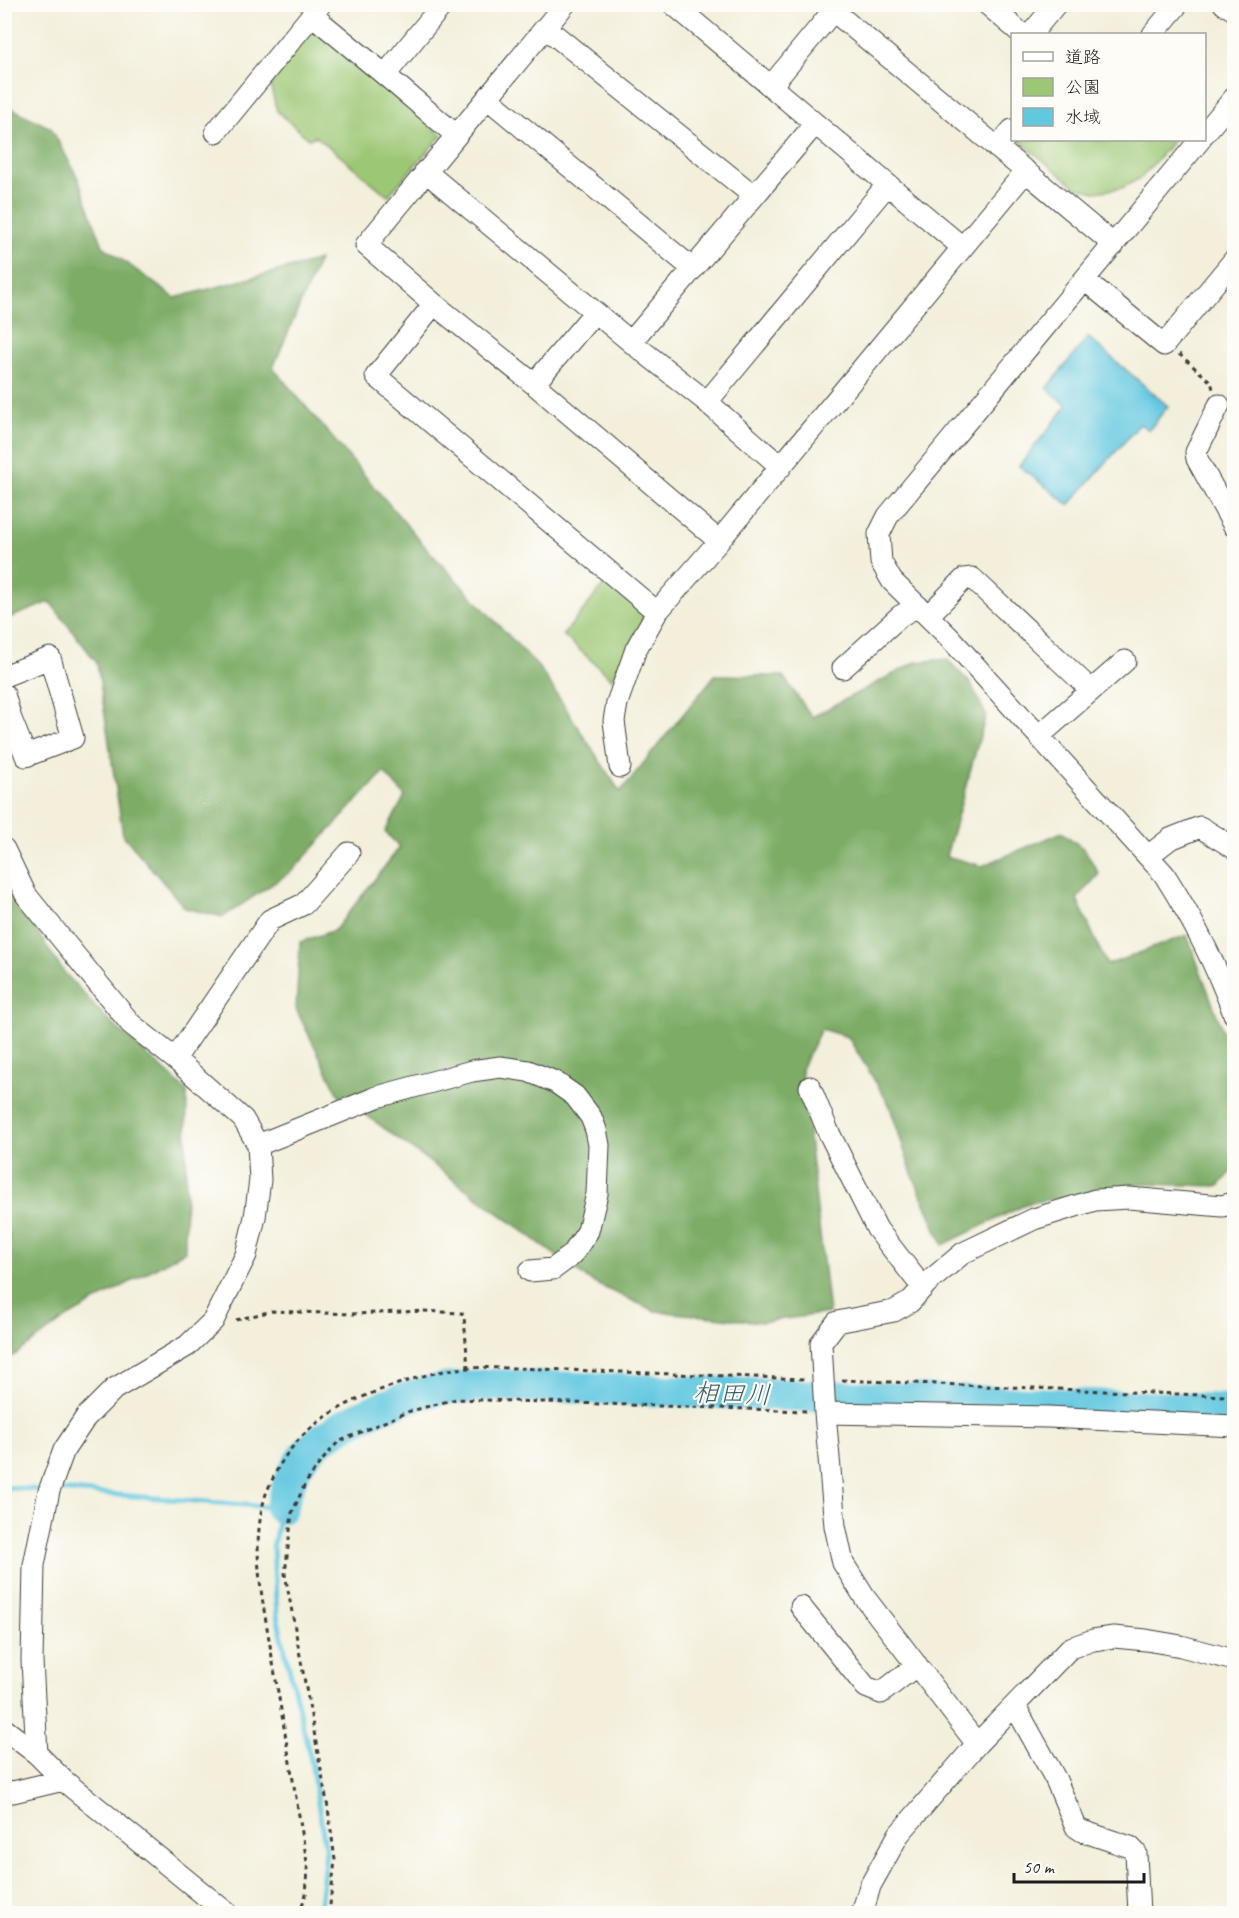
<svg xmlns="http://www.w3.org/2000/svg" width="1239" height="1918" viewBox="0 0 1239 1918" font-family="Caveat,'Klee One',sans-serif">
  <rect width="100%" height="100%" fill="#fdfcf7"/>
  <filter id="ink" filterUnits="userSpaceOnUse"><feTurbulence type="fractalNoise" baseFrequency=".0167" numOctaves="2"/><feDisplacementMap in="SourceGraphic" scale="12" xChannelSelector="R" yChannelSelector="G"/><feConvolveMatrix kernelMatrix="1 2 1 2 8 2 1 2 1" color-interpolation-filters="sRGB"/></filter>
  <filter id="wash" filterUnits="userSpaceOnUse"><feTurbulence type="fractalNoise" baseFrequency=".008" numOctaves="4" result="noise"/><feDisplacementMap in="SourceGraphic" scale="24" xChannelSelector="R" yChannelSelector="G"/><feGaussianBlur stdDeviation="1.35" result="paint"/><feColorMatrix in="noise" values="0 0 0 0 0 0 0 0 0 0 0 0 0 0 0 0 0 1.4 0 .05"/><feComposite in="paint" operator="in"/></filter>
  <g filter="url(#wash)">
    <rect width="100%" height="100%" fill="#f3efdb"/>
    <path fill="#9cc774" stroke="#5c7248" stroke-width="1.5" d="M311 27 442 135 388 196 316 136 309 139 277 111 270 85Z
      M1021 140H1174L1142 177 1122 188 1095 192 1076 187 1019 141Z
      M607 581 646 615 612 679 563 635Z"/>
    <path fill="#7dac66" stroke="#4c6441" stroke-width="1.5" d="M5 105 51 128 78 178 103 246 175 298 319 260 273 368 428 550 541 670 620 792 715 675 783 676 812 717 916 662 947 659 971 684 986 715 946 856 982 866 1062 832 1085 850 1099 874 1077 899 1107 965 1187 935 1234 1061V1169L1219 1186 1143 1184 1029 1203 943 1245 911 1171 889 1104 848 1037 821 1029 801 1069 829 1313 762 1322 655 1311 592 1282 339 1095 296 1009 300 942 335 930 400 847 385 832 405 796 384 772 292 871 223 917 185 908 123 835 97 663 50 602 12 617 5 613Z
      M4 871 19 904 63 971 106 1018 187 1091 185 1251 68 1317 5 1362Z"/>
    <path fill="#62c8e0" stroke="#3f727e" stroke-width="1.5" d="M1088 337 1168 406 1149 430 1140 424 1069 505 1019 466 1067 406 1047 388Z"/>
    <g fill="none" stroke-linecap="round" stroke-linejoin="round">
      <path stroke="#62c8e0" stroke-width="5" d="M4 1487 44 1490
        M56 1490 281 1508 273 1548 277 1616 311 1761 326 1851 319 1914"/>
      <path stroke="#62c8e0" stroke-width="32" d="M281 1508C286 1492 290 1476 300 1461 326 1425 399 1397 442 1389 457 1387 473 1387 489 1385L1234 1410"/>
    </g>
  </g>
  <g filter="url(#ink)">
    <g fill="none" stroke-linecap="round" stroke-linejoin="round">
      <defs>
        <path id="minor" d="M565 4 366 245 434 304 376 376 657 612
          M673 4 962 247
          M825 4 1114 245
          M987 4 1022 34
          M1224 4 1234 10
          M312 15 385 75 456 135
          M546 28 754 196
          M1031 34 1056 4
          M1153 34 1178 4
          M385 75 443 4
          M771 86 833 11
          M487 98 693 269
          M216 132 320 5
          M1204 134 1234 98
          M1200 140 888 516 879 534 881 562 892 581 949 637 1164 874C1192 918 1216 964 1234 1014
          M997 148 1012 130
          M425 171 631 342 707 402 781 467
          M1085 280 1164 345 1234 260
          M434 304 534 384 719 541
          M631 342 815 124
          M534 384 595 312
          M707 402 887 185
          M1219 405 1196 452 1197 459 1234 526
          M928 616 964 579 972 578 1091 690
          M843 668 900 616 918 606
          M4 676 50 658 73 738 26 756 11 719 4 694
          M1039 736 1125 661
          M620 767 614 721 617 703 636 649 657 612 719 541 1026 171
          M4 849 26 895 131 1024 175 1059 243 1119 258 1145 260 1180 255 1217 246 1255 213 1321 187 1346 114 1389 86 1417 64 1450 49 1491 34 1565 32 1661 37 1754
          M1148 856 1170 839 1200 827 1234 848
          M175 1059 270 920 304 904 349 853
          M810 1087 828 1131 877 1229 923 1288
          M258 1145 377 1097 472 1071 500 1067 528 1071 555 1082 575 1096 591 1117 596 1130 599 1145 597 1194 588 1231 572 1255 553 1269 530 1271
          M825 1413 1048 1417 1234 1426
          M801 1607 866 1687 881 1693 917 1665
          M1015 1706 1056 1780 1076 1827 1082 1831 1130 1847 1136 1853 1139 1914
          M4 1729 37 1754 63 1780 228 1914
          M977 1744 865 1598 843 1563 835 1526 825 1413 821 1343 837 1322 894 1311 910 1302 926 1284 963 1253 1034 1219 1095 1200 1129 1198 1222 1206 1234 1203
          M4 1791 13 1792 63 1780
          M862 1914 870 1886 899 1834 977 1744 1070 1648 1093 1640 1114 1637 1146 1640 1181 1646 1234 1660"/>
      </defs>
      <use href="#minor" stroke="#3c3c39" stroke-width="23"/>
      <path stroke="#3c3c39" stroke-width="3" stroke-dasharray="4.5 4.5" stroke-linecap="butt" d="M1179 354 1211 382 1213 389
        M236 1320 272 1311 352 1314 424 1311 462 1313 464 1317 468 1368
        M842 1380 1225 1396 1234 1393
        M299 1914 306 1894 308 1868 264 1610C258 1572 254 1535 265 1497 267 1490 271 1483 274 1476 298 1425 347 1400 398 1384 421 1376 445 1369 469 1368 485 1367 500 1368 515 1368L806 1379
        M329 1914 335 1860 328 1808 285 1574 292 1513 305 1484 319 1464 338 1442 407 1412 456 1399 806 1411"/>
      <use href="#minor" stroke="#fff" stroke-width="21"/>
    </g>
  </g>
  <g text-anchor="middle" stroke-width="4.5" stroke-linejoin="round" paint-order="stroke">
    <g font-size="26" font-style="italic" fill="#38616a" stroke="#fdfcf7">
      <text transform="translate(732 1393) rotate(2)" y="9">相田川</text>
    </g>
  </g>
  <rect width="1239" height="1918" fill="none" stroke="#fdfcf7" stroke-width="24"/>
  <rect x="1011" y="33" width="195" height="108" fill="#fdfcf7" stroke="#a3a29f" stroke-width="1.5"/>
  <rect x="1023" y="52" width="30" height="9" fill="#ffffff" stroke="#a3a29f" stroke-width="1.5"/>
  <text x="1065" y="63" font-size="18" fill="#1c1c1c">道路</text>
  <rect x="1023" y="78" width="30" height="18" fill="#9cc774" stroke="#a3a29f" stroke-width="1.5"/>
  <text x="1065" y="93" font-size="18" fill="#1c1c1c">公園</text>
  <rect x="1023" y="108" width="30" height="18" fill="#62c8e0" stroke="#a3a29f" stroke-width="1.5"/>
  <text x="1065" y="123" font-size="18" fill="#1c1c1c">水域</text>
  <path d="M1014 1873v9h130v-9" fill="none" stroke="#1c1c1c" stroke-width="3"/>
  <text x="1023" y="1873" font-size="18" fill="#1c1c1c" stroke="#fdfcf7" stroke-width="4.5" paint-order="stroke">50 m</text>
</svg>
